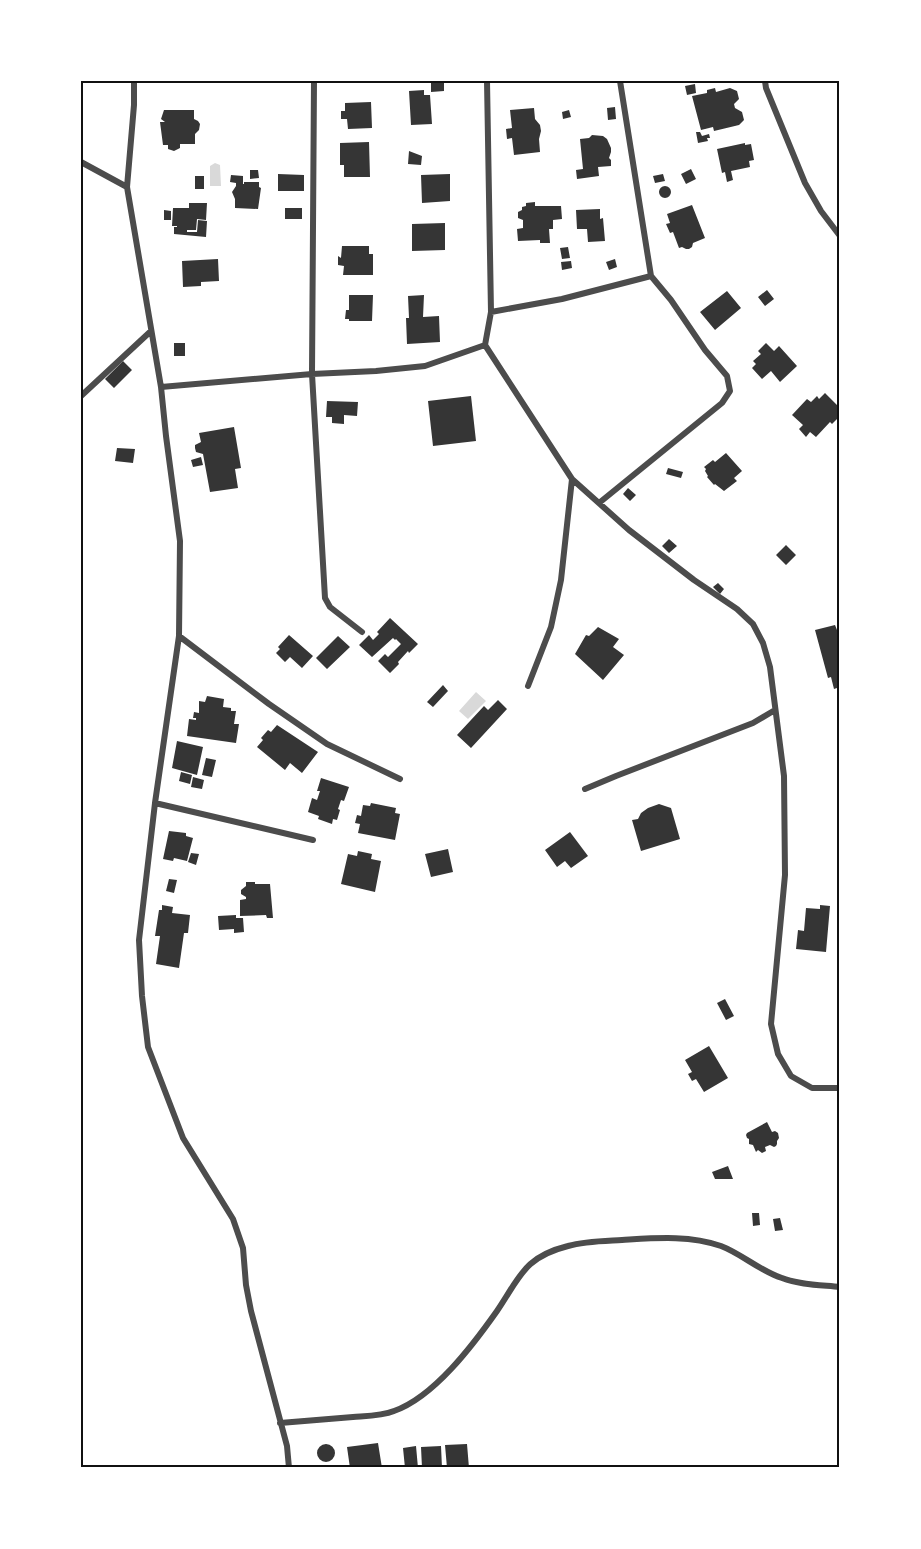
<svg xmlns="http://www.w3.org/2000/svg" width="921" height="1549" viewBox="0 0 921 1549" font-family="Roboto,sans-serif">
  <rect width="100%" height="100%" fill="#fff"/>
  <path fill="#d9d9d9" d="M215 163 220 165 221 186H210V166Z
    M476 692 486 701 468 719 459 711Z"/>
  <path fill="#353535" d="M431 81H444V91L431 92Z
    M695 84 696 93 687 95 685 86Z
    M715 88 716 92 730 88 737 91 739 99 734 104 735 108 742 112 744 120 739 125 714 131 713 127 701 130 692 96 707 93V90Z
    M424 90V95H430L432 124 411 125 409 91Z
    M371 102 372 128 348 129 347 119H341V111H345V103Z
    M615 107 616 119 608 120 607 108Z
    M534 108 535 119 540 125 541 131 539 139 540 152 514 155 512 138 507 139 506 129 512 128 510 110Z
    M164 110H194V119L198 121 200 124 199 130 195 134V144H180V148L174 151 168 149V145H163L160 122H165L161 119Z
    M569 110 571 117 563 119 562 112Z
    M696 132H700L702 136 709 134 710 138H707L708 141 698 143Z
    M592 135 603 136 607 139 611 148V152L609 158 611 160V166L598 167 599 176 577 179 576 170 583 169 580 139 589 138Z
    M369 142 370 177H344V165H340V143Z
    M745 143V145L751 144 754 160 749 161 750 167 731 171 733 180 727 182 725 172 722 173 717 149Z
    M409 151 422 156 421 165 408 164Z
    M691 169 696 179 686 184 681 174Z
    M250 170H258L259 178 250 179Z
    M278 174 304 175V191H278Z
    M450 174V201L422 203 421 175Z
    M663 174 665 181 655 183 653 176Z
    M231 175 243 176V184H244V182H259V187L261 188 258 209 235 208V199L232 192 236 186V183L230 182Z
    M195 176H204V189H195Z
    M659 192a6 6 0 1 1 12 0a6 6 0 1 1-12 0Z
    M535 202V206H561L562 219 553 220V229H549L550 243H540V240L518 241 517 229 523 228V220L518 218V212L522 210V207L526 206V203Z
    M189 203H207L206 220 197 219 196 230H187V232H197L198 220 207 221 206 237 174 234V227H177V226H172L173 208H189Z
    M692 205 705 238 693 243 692 247 689 249H686L682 247 679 248 673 232 670 233 666 224 670 223 667 214Z
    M285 208H302V219H285Z
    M600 209V219L603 218 605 241 588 242 587 229H577L576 210Z
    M164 210 171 211V220H164Z
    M445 223V250L412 251V224Z
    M342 246H369V254H373V275H343L344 266 338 265V256L341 258Z
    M568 247 570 258 562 259 560 248Z
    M218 259 219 281 201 282V286L183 287 182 261Z
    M615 259 617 267 609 270 606 262Z
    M571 261 572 268 562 270 561 262Z
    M767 290 774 299 765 306 758 297Z
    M727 291 741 308 715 330 700 312Z
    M349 295H373L372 321H349V319H345L346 310H349Z
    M424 295 423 317 439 316 440 342 407 344 406 318H409L408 296Z
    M174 343H185V356H174Z
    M766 343 774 351 779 346 797 366 780 382 771 371 762 379 752 368 756 364 753 361 761 354 758 351Z
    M123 361 132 370 114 388 105 379Z
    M825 393 840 408V416L832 424 830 422 816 437 810 432 806 437 799 429 803 425 792 415 807 399 811 402 817 396 819 399Z
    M471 396 476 441 433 446 428 401Z
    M327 401 358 402 357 416 344 415V424L332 423V417H326Z
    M234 427 241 468 235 469 238 488 210 492 203 454 196 452 195 448V445L201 442 199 433Z
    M117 448 135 449 133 463 115 461Z
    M726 453 742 471 734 478 737 481 724 491 715 484 714 485 707 477 708 476 705 471 706 469 704 467 713 460 715 462Z
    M201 457 203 465 193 467 191 460Z
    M668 468 683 472 681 478 666 474Z
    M628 488 636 495 630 501 623 494Z
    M669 539 677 546 669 553 662 546Z
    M786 545 796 555 786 565 776 555Z
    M718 583 724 589 720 594 713 587Z
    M390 618 418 644 409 653 408 651 398 662 399 664 390 673 378 661 385 654 388 657 401 644 396 639 395 640 393 638 372 657 359 645 369 635 373 640 379 634 377 632Z
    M835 625 837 630 840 629V687L834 689 831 677 828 678 815 630Z
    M598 627 619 639 613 647 624 655 603 680 575 654 586 635 589 636Z
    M289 635 313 656 302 668 290 657 285 662 276 653 280 649 278 647Z
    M338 636 350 647 327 669 316 658Z
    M443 685 448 691 433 707 427 702Z
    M207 696 224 699 223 707 231 708V711H236L234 724H239L236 743 187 736 189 719 196 720V718H193L194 712 199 713V701L205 702Z
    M498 700 507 709 471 748 457 735 484 706 488 710Z
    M277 725 318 752 302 773 290 763 285 770 257 747 263 740 261 738 268 730 271 732Z
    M177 741 203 747 197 775 172 768Z
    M206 758 216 760 212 777 202 775Z
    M181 772 192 775 190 784 179 781Z
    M193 777 204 780 202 789 191 787Z
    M321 778 349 787 344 801 341 800 338 809 340 810 337 820 333 819 332 824 318 819 319 816 308 812 312 798 317 800 320 791H317Z
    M371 803 396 808 395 813 400 814 395 840 358 833 360 824 355 823 357 815 361 816 363 805 370 806Z
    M659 804 671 808 680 839 641 851 632 820 638 819 641 813 648 808Z
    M169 831 186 833V836L193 838 187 861 174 858 173 861 163 859Z
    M570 832 588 856 571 868 565 861 557 867 545 850Z
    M448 849 453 872 431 877 425 854Z
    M358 851 372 854 371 859 381 861 375 892 341 884 348 854 357 856Z
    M191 853 199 854 196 865 188 862Z
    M169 879 177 880 174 893 166 891Z
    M246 882H255V884H270L273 918H267L266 915 240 916V900L246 899V897L241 894V890L246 886Z
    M162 905 173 907 172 913 190 915 188 933H184L179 968 156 964 160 936H155L159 910H162Z
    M820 905 830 906 826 952 796 949 798 930 804 931 806 908 820 909Z
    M236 915V918H243L244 932 234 933V929L219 930 218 916Z
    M725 999 734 1016 726 1020 717 1003Z
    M709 1046 728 1078 704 1092 696 1079 692 1081 688 1074 692 1072 685 1060Z
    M767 1122 772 1132 775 1131 778 1133 779 1138 777 1141V1144L776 1146 774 1147 770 1145 765 1147 766 1151 762 1153 758 1150 756 1152 753 1145 749 1144V1139L747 1138 746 1135 747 1133Z
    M728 1166 733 1179H715L712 1172Z
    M752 1213H759L760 1225 753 1226Z
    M780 1218 783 1230 775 1231 773 1219Z
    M378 1443 382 1468H350L347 1447Z
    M467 1444 469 1468H447L445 1445Z
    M317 1453a9 9 0 1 1 18 0a9 9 0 1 1-18 0Z
    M416 1446 418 1468H405L403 1448Z
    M441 1446 442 1468H422L421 1447Z"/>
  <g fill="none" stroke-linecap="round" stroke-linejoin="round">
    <path stroke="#4c4c4c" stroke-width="6" d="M314 81 312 374 325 598 330 607 362 632
      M487 81 491 312 485 345 572 479 561 580 551 627 528 686
      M765 81 766 88 805 183 821 211 840 236
      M81 162 127 187 134 105V81
      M127 187 161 387 166 436 180 541 179 636 269 704 327 744 400 779
      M491 312 562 299 651 276 620 81
      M161 387 312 374 376 371 425 366 485 345
      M81 396 151 331
      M572 479 629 530 694 580 737 609 753 624 763 643 770 667 784 776 785 875 771 1024 778 1054 791 1076 812 1088H840
      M599 503 722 403 730 391 727 376 705 350 671 300 651 276
      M179 636 155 803 139 940 142 996 148 1047 183 1138 233 1219 243 1248 246 1285 251 1311 287 1446 289 1468
      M585 789 616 776 753 723 775 710
      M155 803 313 840
      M280 1423C305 1421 329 1419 353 1417 366 1416 382 1416 394 1411 434 1397 473 1345 497 1311 520 1277 524 1257 568 1246 585 1241 604 1241 622 1240 656 1238 689 1235 721 1246 742 1254 760 1271 782 1278 800 1285 821 1285 840 1287"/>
  </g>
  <rect width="921" height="1549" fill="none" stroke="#ffffff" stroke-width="165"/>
  <rect x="82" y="82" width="756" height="1384" fill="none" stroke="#111" stroke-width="2"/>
</svg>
